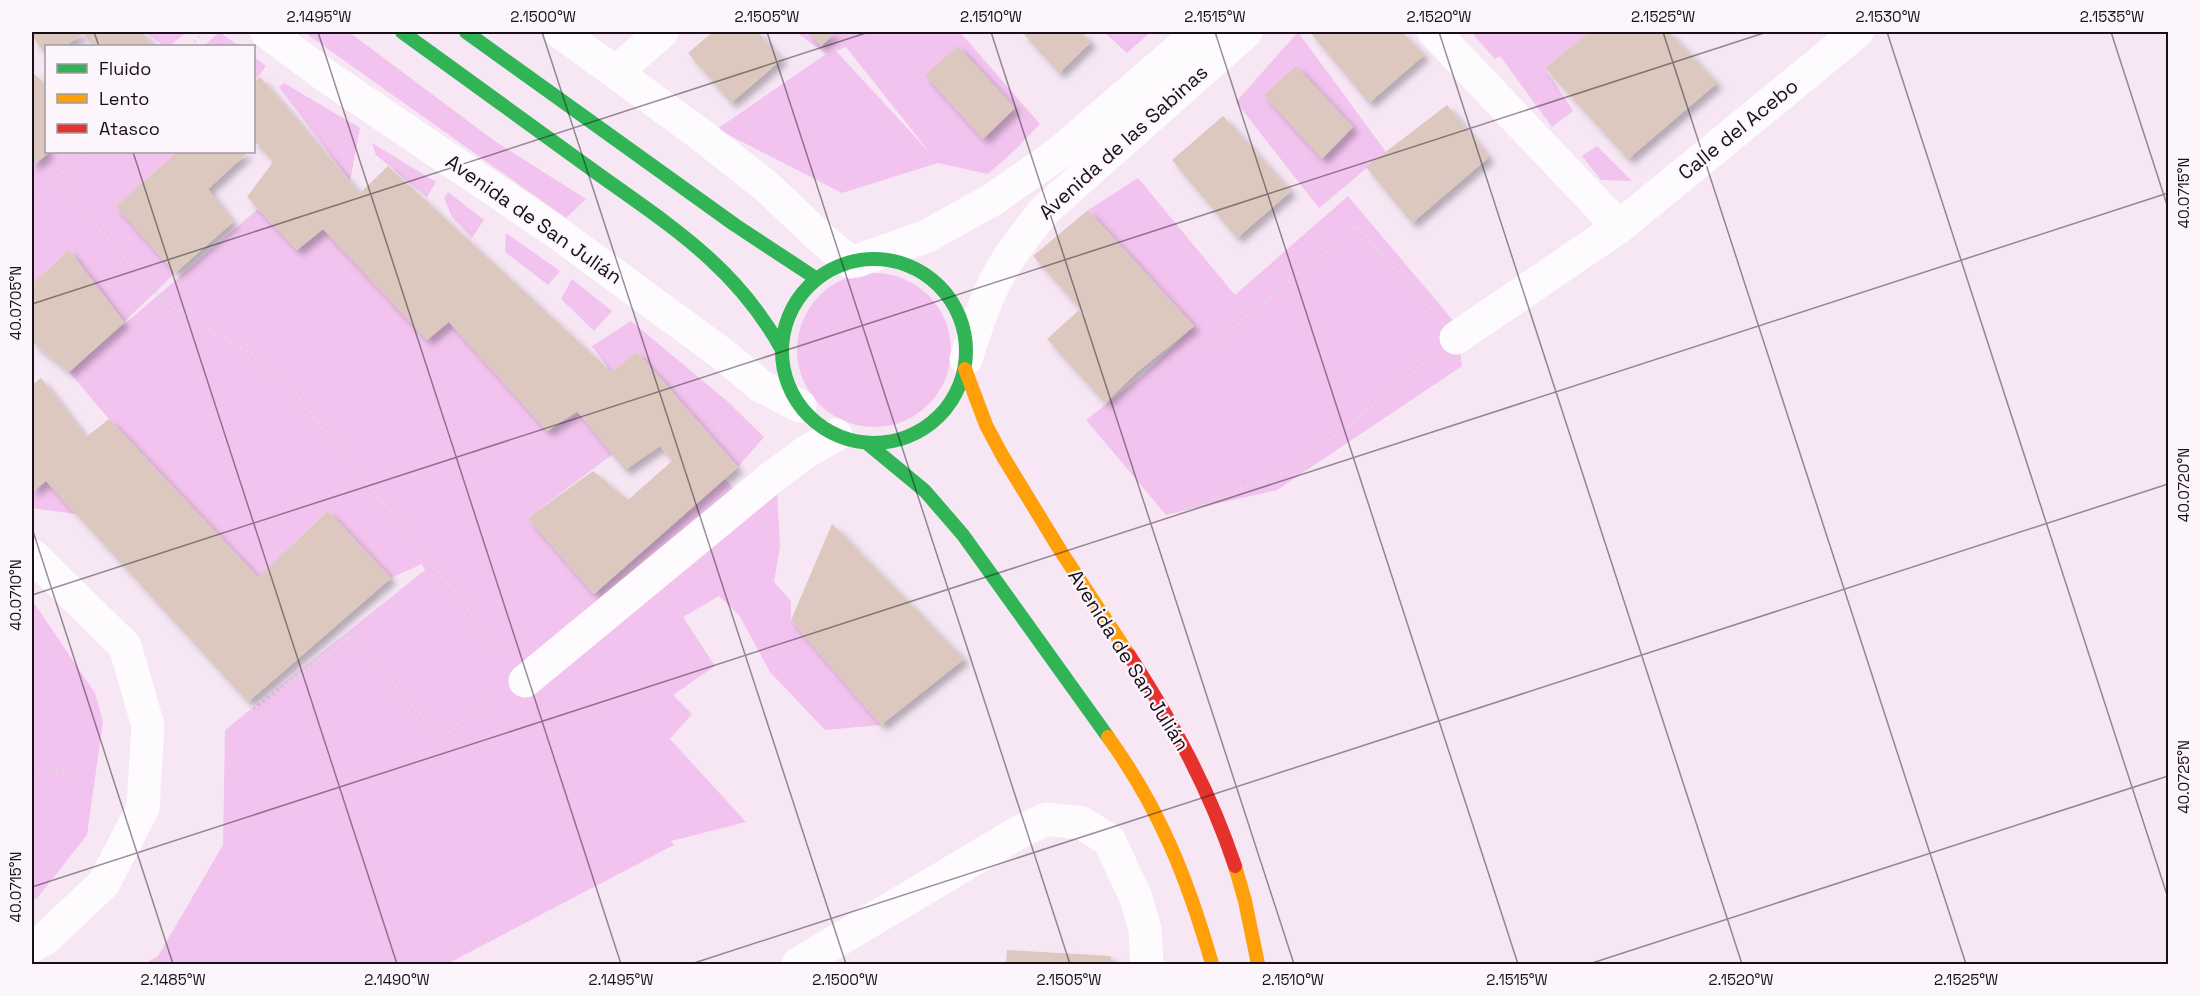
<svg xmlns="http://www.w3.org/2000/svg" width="2200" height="996" viewBox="0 0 2200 996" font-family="'Space Grotesk',sans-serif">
  <defs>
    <filter id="shadow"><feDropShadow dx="5.5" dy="5.5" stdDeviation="3" flood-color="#0004"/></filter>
  </defs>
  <rect width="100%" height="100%" fill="#f7e7f5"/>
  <path fill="#f2c3ee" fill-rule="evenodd" d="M145 32H187L170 46H164Z
    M219 32 239 46H204Z
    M304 32H349L496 142 586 199 566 218Z
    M796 32H960L1040 124 1015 150 988 174 938 163 842 193 717 129 826 54ZM846 47 931 154 836 51Z
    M1104 32H1151L1127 53Z
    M1298 32 1386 152 1319 208 1236 102Z
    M1471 32H1589L1545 68 1573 111 1552 127 1500 56 1495 59Z
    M254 57 266 66 254 82Z
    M284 83 360 128 350 181 279 87Z
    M372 143 436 182 427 197 376 155Z
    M1597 146 1632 181 1601 180 1582 156Z
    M50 152H177L116 206 175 273 124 322 69 250 32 284V166Z
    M1138 178 1235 295 1348 196 1456 324 1462 366 1277 490 1166 515 1086 420 1142 376 1194 326 1088 210Z
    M448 192 484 220 472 238 452 217 444 198Z
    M258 209 297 250 323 229 449 322 547 431 579 413 613 454 528 518 594 594 725 479 748 505 777 490 780 547 774 582 791 601V620L881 725 825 730 770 672 739 615 719 596 683 617 715 666 673 695 692 714 670 739 746 822 671 841 674 845 447 964H144L158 956 223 845 225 730 425 570 422 564 391 578 328 511 258 577 109 419 69 372Z
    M506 233 560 271 548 285 505 252Z
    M797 350a77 77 0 1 1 154 0a77 77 0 1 1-154 0Z
    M572 279 612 311 594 331 561 299Z
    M631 321 726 400 764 437 738 467 637 352 611 372 592 346Z
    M46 481 76 514 32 508V492Z
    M32 600 95 693 103 721 87 835 38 897 32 902Z"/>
  <path fill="#dcc8be" filter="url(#shadow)" d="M32 32H142L155 46H93L83 34 65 46H46V55L32 36Z
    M713 32H758L782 59 731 103 688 53Z
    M807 32H836L821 46Z
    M1022 32H1081L1091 42 1059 73Z
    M1310 32H1402L1424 55 1369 103Z
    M1589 32H1669L1717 83 1628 159 1545 68Z
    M958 46 1015 108 983 139 925 75Z
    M1296 66 1353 127 1322 159 1264 95Z
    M32 72 46 85V152H50L32 166Z
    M260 77 360 193 388 166 611 372 637 352 738 467 594 594 528 518 593 471 628 500 672 461 660 446 625 470 577 411 547 431 449 322 427 340 323 229 297 250 247 197 273 162 257 143 254 146V82Z
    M1447 105 1489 157 1412 223 1366 167Z
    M1223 116 1291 191 1237 238 1172 160Z
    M177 152H248L208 189 233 222 175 273 116 206Z
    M1088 210 1194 326 1137 372 1105 403 1047 339 1079 310 1097 328 1033 256Z
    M69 250 124 322 69 372 32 342V284Z
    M41 378 86 437 109 419 258 577 328 511 391 578 248 702 46 481 32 492V385Z
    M832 524 964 659 881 725 791 620Z
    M1007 950 1111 956V964H1006Z"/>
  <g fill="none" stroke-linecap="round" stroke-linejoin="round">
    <path stroke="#e0dadf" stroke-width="4" stroke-dasharray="1.5 4.5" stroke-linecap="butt" d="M190 46 205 32
      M56 180 163 301 204 327 251 353 286 382 504 655
      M32 202 84 152
      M1205 351 1357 226 1435 314
      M1179 512 1295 468 1431 358
      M246 714 351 636 441 738 495 693
      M32 772 77 771"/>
    <path stroke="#fefbfe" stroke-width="33" d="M267 32 326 76 552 229 721 353 761 386 800 406
      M560 32 700 134 766 186 822 239 850 262
      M1434 32 1619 227
      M616 72 662 32
      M857 261 927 236 992 200 1059 153 1199 32
      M1456 338 1619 227 1857 32
      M966 359C975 331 984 302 998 276 1011 252 1028 231 1045 210L1246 32
      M32 555 125 646 148 726 143 808 104 883 45 939 32 946
      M525 681 771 478 806 452 836 435
      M798 964 1016 834 1046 819 1082 823 1109 840 1136 898 1145 929 1147 964"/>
    <path stroke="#30b455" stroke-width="14" d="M402 32C464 77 525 121 587 166 664 222 733 262 781 348
      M466 32 735 225 817 279
      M782 351a92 92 0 1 1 184 0a92 92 0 1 1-184 0Z
      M867 443 925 491 963 535 1108 737"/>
    <path stroke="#ff9f0a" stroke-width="14" d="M965 369 986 425 1002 455 1060 550 1129 655
      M1108 737C1160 809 1188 880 1212 964
      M1235 866 1245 901 1258 964"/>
    <path stroke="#e5322d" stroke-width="14" d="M1129 655C1173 723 1209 788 1235 866"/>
  </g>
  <path fill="none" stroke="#190f19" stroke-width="1.5" stroke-opacity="0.45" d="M94 32 99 46M318 32 621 964M542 32 846 964M767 32 1070 964M991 32 1294 964M1215 32 1518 964M1439 32 1742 964M1663 32 1966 964M1887 32 2168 898M2111 32 2168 208M133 152 397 964M32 304 869 32M32 528 173 964M32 595 1767 32M32 887 2168 193M691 964 2168 484M1589 964 2168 776"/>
  <g text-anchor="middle" stroke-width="4.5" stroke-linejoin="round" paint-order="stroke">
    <g font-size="20" fill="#190f19" stroke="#fcf6fc">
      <text transform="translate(1738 129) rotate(-39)" y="7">Calle del Acebo</text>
      <text transform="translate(1123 142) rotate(-42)" y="7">Avenida de las Sabinas</text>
      <text transform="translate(534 219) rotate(35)" y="7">Avenida de San Julián</text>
      <text transform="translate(1129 660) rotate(58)" y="7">Avenida de San Julián</text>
    </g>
  </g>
  <rect width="2200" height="996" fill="none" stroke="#fcf6fc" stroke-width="66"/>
  <rect x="45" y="45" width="210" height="108" fill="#fcf6fc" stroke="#a19aa1" stroke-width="1.5"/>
  <rect x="57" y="64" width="30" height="9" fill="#30b455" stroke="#a19aa1" stroke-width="1.5"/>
  <text x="99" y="75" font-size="18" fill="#190f19">Fluido</text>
  <rect x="57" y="94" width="30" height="9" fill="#ff9f0a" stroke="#a19aa1" stroke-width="1.5"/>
  <text x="99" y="105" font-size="18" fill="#190f19">Lento</text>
  <rect x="57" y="124" width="30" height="9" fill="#e5322d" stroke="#a19aa1" stroke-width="1.5"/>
  <text x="99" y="135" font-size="18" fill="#190f19">Atasco</text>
  <rect x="33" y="33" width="2134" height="930" fill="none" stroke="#190f19" stroke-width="2"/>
  <g font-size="15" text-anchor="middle" fill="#190f19">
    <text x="319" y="22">2.1495°W</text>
    <text x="543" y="22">2.1500°W</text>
    <text x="767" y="22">2.1505°W</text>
    <text x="991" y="22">2.1510°W</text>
    <text x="1215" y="22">2.1515°W</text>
    <text x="1439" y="22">2.1520°W</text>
    <text x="1663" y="22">2.1525°W</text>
    <text x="1888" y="22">2.1530°W</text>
    <text x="2112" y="22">2.1535°W</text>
    <text transform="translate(2184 193) rotate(-90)" y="5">40.0715°N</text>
    <text transform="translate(16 303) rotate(-90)" y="5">40.0705°N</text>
    <text transform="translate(2184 485) rotate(-90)" y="5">40.0720°N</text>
    <text transform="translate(16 595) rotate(-90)" y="5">40.0710°N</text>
    <text transform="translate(2184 777) rotate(-90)" y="5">40.0725°N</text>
    <text transform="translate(16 887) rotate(-90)" y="5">40.0715°N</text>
    <text x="173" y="985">2.1485°W</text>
    <text x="397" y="985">2.1490°W</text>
    <text x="621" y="985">2.1495°W</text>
    <text x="845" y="985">2.1500°W</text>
    <text x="1069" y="985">2.1505°W</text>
    <text x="1293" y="985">2.1510°W</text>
    <text x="1517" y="985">2.1515°W</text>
    <text x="1741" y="985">2.1520°W</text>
    <text x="1966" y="985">2.1525°W</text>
  </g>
</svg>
